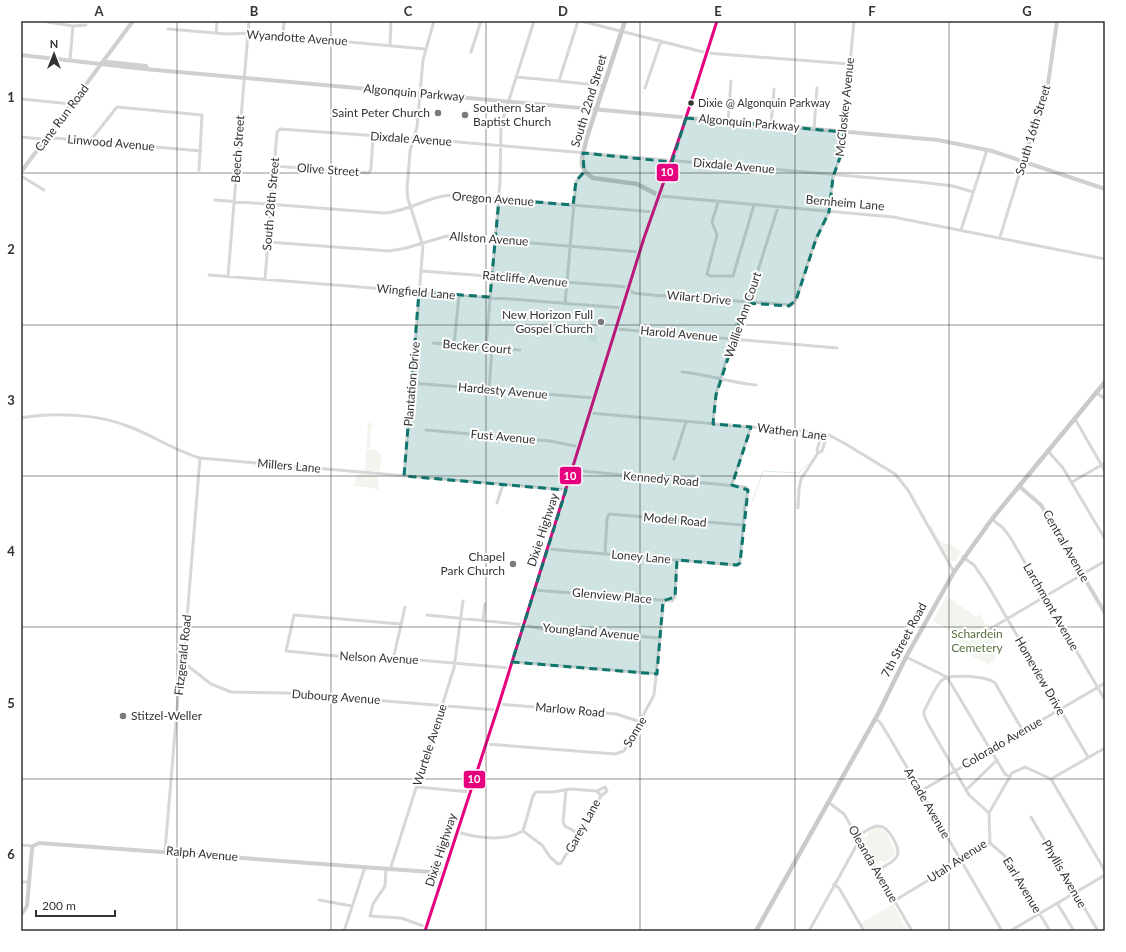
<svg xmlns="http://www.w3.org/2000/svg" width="1126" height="952" viewBox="0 0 1126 952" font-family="Lato,sans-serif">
  <rect width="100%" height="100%" fill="#fff"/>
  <path fill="#f1f5ed" d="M585 332 598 336 596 343 587 340 588 336 584 334Z
    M370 422 373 427H371L370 439 372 440 370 441V448L366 447 368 424Z
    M366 449 375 450 381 455 380 471H365Z
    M362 474 378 476 379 491 374 488 354 486 356 476Z
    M932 524V527L940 541C947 545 956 544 961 552L955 562 949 560 930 528Z
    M946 596 977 617 980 614 1001 652 988 665 955 646 962 638 933 621Z
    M878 827 885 831 896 852 892 858 884 863 882 860 878 862 879 866 860 837 862 836 864 838 868 836 867 833Z
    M893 904 908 931H866L861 923Z"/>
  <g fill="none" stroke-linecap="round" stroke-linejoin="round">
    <path stroke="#ddebf4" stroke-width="1" d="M809 435 818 436 821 439
      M752 502 763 471 799 473 807 464"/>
    <path stroke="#d7d7d7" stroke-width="3" d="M578 21 559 81 604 86
      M581 21 707 53 850 64
      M48 22 73 26 86 25
      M168 29 227 34 252 33 425 49
      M216 33 217 21
      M283 35 284 21
      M390 45 391 21
      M471 52 481 21
      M70 60 73 26
      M516 77 559 81
      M645 88 661 41
      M21 99 72 104
      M728 122 731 81
      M771 125 774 89
      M814 129 817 88
      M21 137 41 139 54 138 201 151
      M90 141 117 107 202 115 199 170
      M274 166 369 173 371 169 373 136
      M21 176 44 190
      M660 196 893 217 1105 259
      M215 200 384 213C408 212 430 195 454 195L654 212
      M718 202 712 222 717 235 707 274 710 276H733L754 205
      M961 230 987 150
      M1000 237 1023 162
      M268 242 389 251 406 248 447 236 640 252
      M421 271 617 286 625 287 634 293 652 295 792 305 796 300 816 239 829 212 833 177 842 152 854 21
      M209 275 623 308
      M228 276 249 21
      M265 279 277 132 280 129 435 140 920 182 953 186 973 192
      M565 304 576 181 585 172
      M616 329 837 348
      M433 343 520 350
      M454 345 459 295
      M486 347 500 181 501 125 534 21
      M682 372C707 374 731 383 756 385
      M412 383 594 398
      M489 390 492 348
      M1096 392 1105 399
      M589 413 812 432 829 435 844 443 895 474 908 490 954 572
      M21 418C54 412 99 414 130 427 154 436 175 451 200 458L566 490
      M1075 419 1105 471
      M713 424 716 395 737 323 754 283 778 207
      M426 430 550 441 580 447
      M823 438 820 440 817 450 818 453 822 451 825 441 823 438 825 434
      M1048 451 1063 468 1105 539
      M674 459 686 422
      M404 476 423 246 408 199 407 190 410 151 417 127 423 60 434 21
      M1072 482 1105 463
      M732 485 751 427
      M497 503 503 484
      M798 508 799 489 801 479 818 453
      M992 519 1003 528 1010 537 1105 700
      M548 549 734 565H738L740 563 745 506 748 491 746 487 572 470
      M605 554 607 519 609 514 743 525
      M963 557 974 565 987 584 1088 757
      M534 590 672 601 675 597 677 560
      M427 615 517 624 544 629 660 638
      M483 621 485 604
      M401 624 294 615 286 651 387 661 407 659 510 668
      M990 629 1105 561
      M906 657 947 677 1005 774 1010 777
      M393 660 405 607
      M512 662 657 674
      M184 663 211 684 231 692 286 693 497 710
      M499 704 616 714 641 722
      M875 719 880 722 891 740 1002 931
      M486 744 615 754 624 751 654 695 664 600
      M1051 779 1105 871
      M417 787 470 792
      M566 790 563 822 565 826 579 834
      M966 790 997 760
      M597 791 605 787 607 791 601 796
      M921 791 1105 683
      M828 802 844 814 912 931
      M989 813 969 795 928 724 924 715V711C929 702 934 689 941 681 947 673 988 676 995 683L1023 731
      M1031 817 1098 931
      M457 832C478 838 504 842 523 831L533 796 536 792H553L570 789 597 791 601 796 561 863 558 864 550 857 542 845 523 831
      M857 837C863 833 872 825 879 826 888 826 901 848 897 856 894 863 883 866 877 871
      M990 843 989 813 1012 773 1025 767 1051 779 1105 748
      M990 843 1005 856 1050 931
      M21 845 33 846
      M165 851 178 697 183 668 200 458
      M386 869 385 886 373 904 370 916 401 918 426 927
      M390 870 454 668 463 601
      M21 882H29
      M834 884 839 888 864 931
      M319 900 352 906
      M894 901 990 843
      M1057 903 1074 931
      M344 931 365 867
      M809 931 859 841
      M1010 931 1105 875"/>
    <path stroke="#d0d0d0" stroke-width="4" d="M21 55 145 69 938 140 992 151 1105 189
      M106 64 108 62 146 66 147 68
      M1023 162 1048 84 1057 21
      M21 172 133 21
      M660 196 717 21
      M1019 486 1041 505 1105 613
      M21 915 27 906 32 849 33 846 39 843 444 873"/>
    <path stroke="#cacaca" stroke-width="4.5" d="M425 931 499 704 644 238 660 196 637 184 593 178 585 172 582 165V157L588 134 625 21
      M756 931 878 714 906 657 954 572 992 519 1105 382"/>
    <defs>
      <path id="bus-1" d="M425 931 499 704 644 238 682 130 717 21"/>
    </defs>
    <use href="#bus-1" stroke="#fff" stroke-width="6"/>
    <use href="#bus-1" stroke="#e5007d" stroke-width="3"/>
  </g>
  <path fill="#0f766e" fill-opacity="0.2" stroke="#0f766e" stroke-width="3" stroke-dasharray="8 5" stroke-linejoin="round" d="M686 118 844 132 842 152 833 177 829 212 816 239 796 300 789 306 746 303 716 395 713 424 751 427 732 485 748 490 740 563 737 565 677 560 675 597 663 601 657 674 512 662 566 490 404 476 419 292 490 297 499 199 573 205 576 181 584 172 583 153 672 162Z"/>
  <path fill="none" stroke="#333" stroke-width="1" stroke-opacity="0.55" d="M177 21V931M331 21V931M486 21V931M640 21V931M795 21V931M949 21V931M21 173H1105M21 325H1105M21 476H1105M21 627H1105M21 779H1105"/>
  <circle fill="#333" stroke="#fff" stroke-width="1.5" cx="691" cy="103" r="3.5"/>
  <g fill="#7a7a7a" stroke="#fff" stroke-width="1.5">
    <circle cx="438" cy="113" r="4"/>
    <circle cx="465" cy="115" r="4"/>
    <circle cx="601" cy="322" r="4"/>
    <circle cx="513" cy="564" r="4"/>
    <circle cx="123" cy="716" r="4"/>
  </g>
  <g text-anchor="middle" stroke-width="4" stroke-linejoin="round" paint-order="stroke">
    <g font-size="11" fill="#333" stroke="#fff" text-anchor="start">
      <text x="698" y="107">Dixie @ Algonquin Parkway</text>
    </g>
    <g font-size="12" fill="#333" stroke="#fff">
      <text transform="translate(297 38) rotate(4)" y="4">Wyandotte Avenue</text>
      <text transform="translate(414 93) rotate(5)" y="4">Algonquin Parkway</text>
      <text transform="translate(589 101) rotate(-73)" y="4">South 22nd Street</text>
      <text transform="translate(845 107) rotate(-84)" y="4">McCloskey Avenue</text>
      <text transform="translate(62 118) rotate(-53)" y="4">Cane Run Road</text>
      <text transform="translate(749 123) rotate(5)" y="4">Algonquin Parkway</text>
      <text transform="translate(1033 130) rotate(-73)" y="4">South 16th Street</text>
      <text transform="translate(411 139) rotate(4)" y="4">Dixdale Avenue</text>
      <text transform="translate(111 143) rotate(5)" y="4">Linwood Avenue</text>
      <text transform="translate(238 149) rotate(-86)" y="4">Beech Street</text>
      <text transform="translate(734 166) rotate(5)" y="4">Dixdale Avenue</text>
      <text transform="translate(328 170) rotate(4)" y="4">Olive Street</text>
      <text transform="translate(493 199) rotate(4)" y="4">Oregon Avenue</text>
      <text transform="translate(845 203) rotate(5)" y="4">Bernheim Lane</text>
      <text transform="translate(271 204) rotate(-85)" y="4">South 28th Street</text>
      <text transform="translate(489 239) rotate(4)" y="4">Allston Avenue</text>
      <text transform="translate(525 279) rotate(5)" y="4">Ratcliffe Avenue</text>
      <text transform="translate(416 292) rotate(5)" y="4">Wingfield Lane</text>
      <text transform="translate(699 298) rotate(5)" y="4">Wilart Drive</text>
      <text transform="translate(743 315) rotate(-71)" y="4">Wallie Ann Court</text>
      <text transform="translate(679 334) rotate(5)" y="4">Harold Avenue</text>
      <text transform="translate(477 347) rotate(5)" y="4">Becker Court</text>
      <text transform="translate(412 384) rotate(-85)" y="4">Plantation Drive</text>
      <text transform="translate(503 391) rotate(5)" y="4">Hardesty Avenue</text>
      <text transform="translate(792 432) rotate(7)" y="4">Wathen Lane</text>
      <text transform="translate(503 437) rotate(5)" y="4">Fust Avenue</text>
      <text transform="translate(289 466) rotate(5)" y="4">Millers Lane</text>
      <text transform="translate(661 479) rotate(5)" y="4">Kennedy Road</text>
      <text transform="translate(675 520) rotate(5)" y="4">Model Road</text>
      <text transform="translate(543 530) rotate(-72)" y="4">Dixie Highway</text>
      <text transform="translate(1066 546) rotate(60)" y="4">Central Avenue</text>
      <text transform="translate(641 557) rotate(5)" y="4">Loney Lane</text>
      <text transform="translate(612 596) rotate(5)" y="4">Glenview Place</text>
      <text transform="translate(1051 607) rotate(60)" y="4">Larchmont Avenue</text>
      <text transform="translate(591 632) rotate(5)" y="4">Youngland Avenue</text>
      <text transform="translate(904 640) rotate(-62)" y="4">7th Street Road</text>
      <text transform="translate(183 655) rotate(-84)" y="4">Fitzgerald Road</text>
      <text transform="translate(379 658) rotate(3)" y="4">Nelson Avenue</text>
      <text transform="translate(1040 676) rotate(60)" y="4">Homeview Drive</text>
      <text transform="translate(336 697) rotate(4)" y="4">Dubourg Avenue</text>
      <text transform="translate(570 710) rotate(5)" y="4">Marlow Road</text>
      <text transform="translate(635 732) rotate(-59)" y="4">Sonne</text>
      <text transform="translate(1002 743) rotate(-30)" y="4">Colorado Avenue</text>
      <text transform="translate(430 745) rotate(-72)" y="4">Wurtele Avenue</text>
      <text transform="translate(927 803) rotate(60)" y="4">Arcade Avenue</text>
      <text transform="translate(583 826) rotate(-61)" y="4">Garey Lane</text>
      <text transform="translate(441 850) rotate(-72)" y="4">Dixie Highway</text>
      <text transform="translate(202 854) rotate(5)" y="4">Ralph Avenue</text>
      <text transform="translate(957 861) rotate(-33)" y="4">Utah Avenue</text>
      <text transform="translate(873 864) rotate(60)" y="4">Oleanda Avenue</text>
      <text transform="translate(1064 874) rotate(60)" y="4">Phyllis Avenue</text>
      <text transform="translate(1022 885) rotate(59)" y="4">Earl Avenue</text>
    </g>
    <g font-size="12" fill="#333" stroke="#fff" text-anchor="end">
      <text x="473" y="112" text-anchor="start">Southern Star<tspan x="473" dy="14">Baptist Church</tspan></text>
      <text x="430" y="117">Saint Peter Church</text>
      <text x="593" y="319">New Horizon Full<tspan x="593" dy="14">Gospel Church</tspan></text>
      <text x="505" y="561">Chapel<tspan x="505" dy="14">Park Church</tspan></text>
      <text x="131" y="720" text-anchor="start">Stitzel-Weller</text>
    </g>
    <g font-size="12" fill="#57713e" stroke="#fff">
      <text x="977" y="638">Schardein<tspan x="977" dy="14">Cemetery</tspan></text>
    </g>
  </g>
  <g stroke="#fff" stroke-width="1.5">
    <rect x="656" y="163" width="23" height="19" rx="4" fill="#e5007d"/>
    <rect x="559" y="466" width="23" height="19" rx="4" fill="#e5007d"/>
    <rect x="463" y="770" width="23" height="19" rx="4" fill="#e5007d"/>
  </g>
  <g font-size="11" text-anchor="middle" font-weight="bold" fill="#fff">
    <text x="667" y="176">10</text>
    <text x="570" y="480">10</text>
    <text x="474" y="783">10</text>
  </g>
  <rect width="1126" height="952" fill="none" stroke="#ffffff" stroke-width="44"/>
  <g transform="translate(54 54)" stroke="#ffffff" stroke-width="3" paint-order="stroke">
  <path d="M0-3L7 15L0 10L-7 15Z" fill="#333333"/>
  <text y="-6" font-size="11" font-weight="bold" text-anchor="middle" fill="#333333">N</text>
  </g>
  <path d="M36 910v6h79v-6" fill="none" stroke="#333333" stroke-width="2"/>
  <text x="42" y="910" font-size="12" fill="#333333" stroke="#ffffff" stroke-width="3" paint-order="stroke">200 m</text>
  <rect x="22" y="22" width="1082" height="908" fill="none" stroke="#333" stroke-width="1.5"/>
  <g font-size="13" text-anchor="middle" font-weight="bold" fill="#333">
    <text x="99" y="16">A</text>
    <text x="254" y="16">B</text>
    <text x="408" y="16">C</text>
    <text x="563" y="16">D</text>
    <text x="718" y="16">E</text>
    <text x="872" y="16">F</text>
    <text x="1027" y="16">G</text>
    <text x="11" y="102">1</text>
    <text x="11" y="254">2</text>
    <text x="11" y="405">3</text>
    <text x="11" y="556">4</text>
    <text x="11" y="708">5</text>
    <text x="11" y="859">6</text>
  </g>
</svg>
